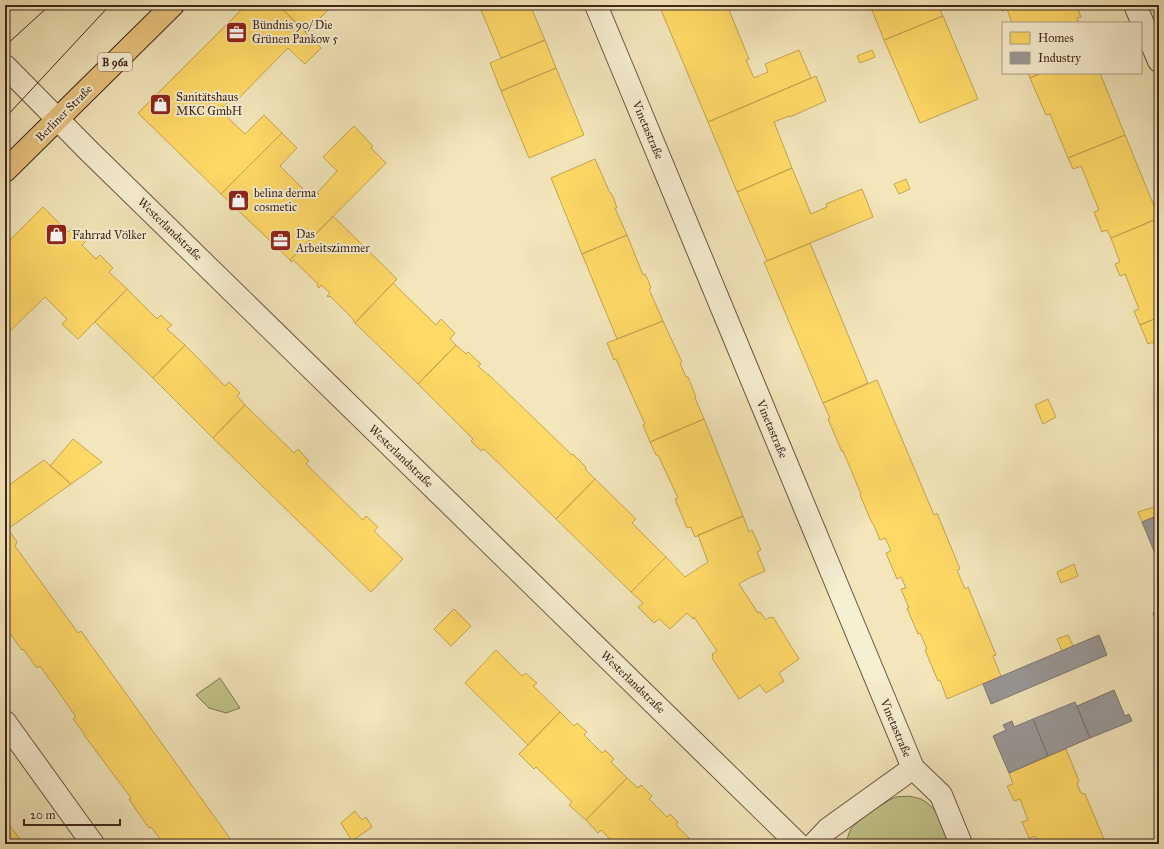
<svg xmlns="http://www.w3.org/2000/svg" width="1164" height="849" viewBox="0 0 1164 849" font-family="'IM FELL Great Primer',serif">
  <rect width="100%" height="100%" fill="#f2e6ba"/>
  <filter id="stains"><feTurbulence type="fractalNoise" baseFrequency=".005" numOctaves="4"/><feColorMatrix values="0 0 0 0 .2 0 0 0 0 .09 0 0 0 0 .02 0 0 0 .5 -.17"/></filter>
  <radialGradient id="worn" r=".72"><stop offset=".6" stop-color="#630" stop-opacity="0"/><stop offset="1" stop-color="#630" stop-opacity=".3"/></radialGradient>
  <path fill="#c2c38a" stroke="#807452" d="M220 678 240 708 226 713 209 708 196 695Z
    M909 796C913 797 918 798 921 799 938 807 945 828 951 844H847C847 839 848 834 851 829 855 822 889 799 896 797 900 796 905 797 909 796Z"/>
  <path fill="#ffd966" stroke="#c5a34f" d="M246 5H278L321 48 305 64 288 48 236 101 232 98 222 108 226 112 224 114 245 134 264 115 282 133 221 194 138 113Z
    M278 5H333L306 32Z
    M479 5H530L545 40 501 58Z
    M659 5H727L749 59 746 60 754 78 768 72 765 64 799 50 811 78 708 122Z
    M870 5H938L943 16 884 40Z
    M999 5H1076L1081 17 1077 18 1079 23H1012L1007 9 1002 11Z
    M943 16 978 99 920 123 884 40Z
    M545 40 556 68 501 91 490 63Z
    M872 50 875 57 860 63 857 56Z
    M556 68 584 135 529 158 501 91Z
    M1028 73H1041L1030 78Z
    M1041 73H1100L1125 135 1068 158 1050 114 1046 115 1030 78Z
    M816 76 826 101 790 117 789 116 774 122 792 168 737 192 708 122Z
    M354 126 373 146 371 148 386 163 290 260 221 194 282 133 297 148 280 166 313 199 319 194 317 193 337 171 323 157Z
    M1125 135 1159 218 1111 238 1107 230 1102 232 1094 212 1099 210 1081 166 1073 169 1068 158Z
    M595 159 610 193H611L614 199 617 208H615L627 235 582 254 551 178Z
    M792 168 811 214 827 207 826 204 862 189 873 217 767 261 737 192Z
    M906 179 910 189 899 194 894 184Z
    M43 207 68 232 72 228 86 241 82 245 96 259 100 255 113 268 109 272 127 289 78 339 62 324 67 319 45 297 5 336V245Z
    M333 216 397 279 355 323 353 321 354 320 330 296 328 297 327 296 330 293 321 285 319 288 317 286 318 284 293 260 291 262 290 260Z
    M1159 218V317L1140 325 1134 311 1139 309 1125 274 1120 276 1115 264 1120 262 1111 238Z
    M627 235 643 275 645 274 648 280 651 288 649 289 663 321 617 339 582 254Z
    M810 243 868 383 823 403 764 262Z
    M393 283 436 325 441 319 455 333 450 339 456 345 418 384 355 323Z
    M127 289 157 319 161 315 166 320 172 325 167 329 185 345 153 378 95 322Z
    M1159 317V358L1153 342 1148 344 1140 325Z
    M663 321 682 362 680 363 686 377H688L696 397 695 398 704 419 650 442 643 425 645 424 616 359 614 360 607 343Z
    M185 345 225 386 229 382 240 393 237 396 245 405 213 438 153 378Z
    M456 345 466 354 468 352 481 364 478 366 488 375V374L572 455 573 454 586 467 585 469 595 479 556 519 484 449 481 451 471 441 473 439 418 384Z
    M877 380 934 515 937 513 960 569 957 570 965 589 968 587 996 655 993 656 1001 676 947 699 940 680 938 681 925 650 927 649 920 633 918 634 907 608H909L901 589 906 588 901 577 897 579 886 553 891 551 888 544 885 538 880 540 873 523H872L860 495 861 494 843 451 842 452 828 419 830 418 823 403Z
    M1048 399 1056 417 1043 424 1035 405Z
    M245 405 294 453 298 449 309 461 306 464 363 520 366 516 378 527 374 531 403 559 371 592 213 438Z
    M704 419 743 516 695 537 691 527 687 528 675 499 678 498 658 455H656L650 442Z
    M73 439 102 462 71 484 50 466Z
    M44 460 71 484 5 531V488Z
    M595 479 636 519 632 523 666 557 631 592 556 519Z
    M1157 506 1159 511V515L1142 522 1138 512Z
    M743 516 749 532 752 530 757 541 761 550 757 552 765 571 747 579 739 584 758 613 760 612 766 620 770 617 771 618 773 617 799 659 779 673 784 681 766 693 760 685 739 699 712 658 713 657 712 654 717 651 694 617 693 619 687 613 670 629 659 619 654 623 638 607 643 603 631 592 666 557 685 577 708 562 698 535Z
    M8 529 17 542 15 546 78 633 81 631 234 844H164L151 827 149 828 137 811 129 799 131 798 84 735H85L73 719 76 717 58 691 40 666 37 668 23 649 22 650 5 627V531Z
    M1074 564 1078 576 1061 583 1057 572Z
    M454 609 471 626 451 646 434 629Z
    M1068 635 1073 646 1062 651 1057 639Z
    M496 650 522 676 526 673 531 678 537 683 533 686 560 712 528 745 465 683Z
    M560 712 574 726 577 723 587 732 584 735 602 753 605 750 614 759 611 762 627 778 586 820 569 805 572 802 536 767 534 769 519 754Z
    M1066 749 1079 781 1077 784 1081 793 1085 794 1106 844H1038L1035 836 1029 838 1022 822 1028 820 1020 799 1014 801 1007 786 1013 784 1009 773Z
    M627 778 638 788 641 785 652 796 649 799 667 817 670 814 678 822 676 825 689 838 684 844H615L601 830 598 833 586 820Z
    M355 811 362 820 366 817 372 827 352 841 341 823Z
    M5 819 10 826 24 844H5Z
    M689 838 695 844H684Z"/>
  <path fill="#999" stroke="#7e7673" d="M1159 515V563L1142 522Z
    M1159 611V628L1153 613Z
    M1099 635 1107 655 991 704 983 684Z
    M1114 690 1125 716 1129 714 1132 721 1090 738 1077 706Z
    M1075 702 1090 738 1048 756 1033 719Z
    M1033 719 1048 756 1009 773 993 736 1006 730 1003 725 1012 721 1014 727Z"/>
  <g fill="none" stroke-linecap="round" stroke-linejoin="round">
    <defs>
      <path id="minor" d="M596 5 913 768 941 795 961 844
        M5 66 90 152 798 844
        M5 722 93 844
        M814 844 828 829 913 768"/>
      <path id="tertiary" d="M1135 5 1159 61"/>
      <path id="primary" d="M5 171 173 5"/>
    </defs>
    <use href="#minor" stroke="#6c5642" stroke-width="24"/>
    <use href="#tertiary" stroke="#6c5642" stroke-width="24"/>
    <use href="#primary" stroke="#3f261a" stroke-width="24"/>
    <use href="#minor" stroke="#f7efd2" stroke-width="22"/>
    <use href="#tertiary" stroke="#f7efd2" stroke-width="22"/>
    <use href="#primary" stroke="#e9c37d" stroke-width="22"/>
    <path stroke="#3f261a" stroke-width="1" d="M5 46 50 5
      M5 118 110 5"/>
  </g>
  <defs>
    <symbol id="office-square" viewBox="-11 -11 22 22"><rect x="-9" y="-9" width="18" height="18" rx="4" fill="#8f2418" stroke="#f7efd2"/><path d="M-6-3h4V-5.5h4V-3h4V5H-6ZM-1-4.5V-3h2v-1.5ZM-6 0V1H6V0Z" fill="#fff"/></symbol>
    <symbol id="shop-square" viewBox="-11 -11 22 22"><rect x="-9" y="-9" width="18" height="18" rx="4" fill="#8f2418" stroke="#f7efd2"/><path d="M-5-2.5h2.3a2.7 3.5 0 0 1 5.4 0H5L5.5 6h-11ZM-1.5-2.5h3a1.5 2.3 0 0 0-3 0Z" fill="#fff"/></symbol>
  </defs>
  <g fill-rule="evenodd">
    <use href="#office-square" x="224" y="20" width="25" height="25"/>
    <use href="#shop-square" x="148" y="92" width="25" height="25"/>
    <use href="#shop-square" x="226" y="188" width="25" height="25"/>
    <use href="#shop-square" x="44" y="222" width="25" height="25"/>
    <use href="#office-square" x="268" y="228" width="25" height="25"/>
  </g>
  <g text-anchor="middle" stroke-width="4" stroke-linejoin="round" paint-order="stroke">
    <rect fill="#f7efd2" stroke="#766251" stroke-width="1" x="98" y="53" width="34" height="18" rx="3"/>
    <g font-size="11" font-weight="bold" fill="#3f261a">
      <text x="115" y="66">B 96a</text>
    </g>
    <g font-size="12" fill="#3f261a" stroke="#f7efd2" text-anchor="start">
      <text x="252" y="29">Bündnis 90/ Die<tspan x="252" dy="14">Grünen Pankow 5</tspan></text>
      <text x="176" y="101">Sanitätshaus<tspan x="176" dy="14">MKC GmbH</tspan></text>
      <text x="254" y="197">belina derma<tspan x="254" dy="14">cosmetic</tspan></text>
      <text x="296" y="238">Das<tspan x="296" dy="14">Arbeitszimmer</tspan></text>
      <text x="72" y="239">Fahrrad Völker</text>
    </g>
    <g font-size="12" fill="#3f261a" stroke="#f7efd2">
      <text transform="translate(64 113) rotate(-45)" y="4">Berliner Straße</text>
      <text transform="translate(648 130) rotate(67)" y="4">Vinetastraße</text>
      <text transform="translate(170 229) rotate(44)" y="4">Westerlandstraße</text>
      <text transform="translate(772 429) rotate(67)" y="4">Vinetastraße</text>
      <text transform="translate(401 456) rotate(44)" y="4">Westerlandstraße</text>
      <text transform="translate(633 682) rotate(44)" y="4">Westerlandstraße</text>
      <text transform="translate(896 728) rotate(67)" y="4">Vinetastraße</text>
    </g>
  </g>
  <rect width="1164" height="849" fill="none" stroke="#f2e6ba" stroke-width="20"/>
  <rect x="6" y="6" width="1152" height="837" fill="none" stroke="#3f261a" stroke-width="2"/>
  <rect x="10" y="10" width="1144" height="829" fill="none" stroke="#3f261a"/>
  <rect x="1002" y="22" width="140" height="52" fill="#f7efd2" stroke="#ad9f88"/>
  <rect x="1010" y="32" width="20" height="12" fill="#ffd966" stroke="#ad9f88"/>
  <text x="1038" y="42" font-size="12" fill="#3f261a">Homes</text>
  <rect x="1010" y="52" width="20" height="12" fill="#999999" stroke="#ad9f88"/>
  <text x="1038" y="62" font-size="12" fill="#3f261a">Industry</text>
  <path d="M24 819v6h96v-6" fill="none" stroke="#3f261a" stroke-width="2"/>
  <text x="30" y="819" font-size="12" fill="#3f261a" stroke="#f7efd2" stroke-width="3" paint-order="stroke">20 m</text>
  <rect width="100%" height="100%" filter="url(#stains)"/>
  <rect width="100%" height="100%" fill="url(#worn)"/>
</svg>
